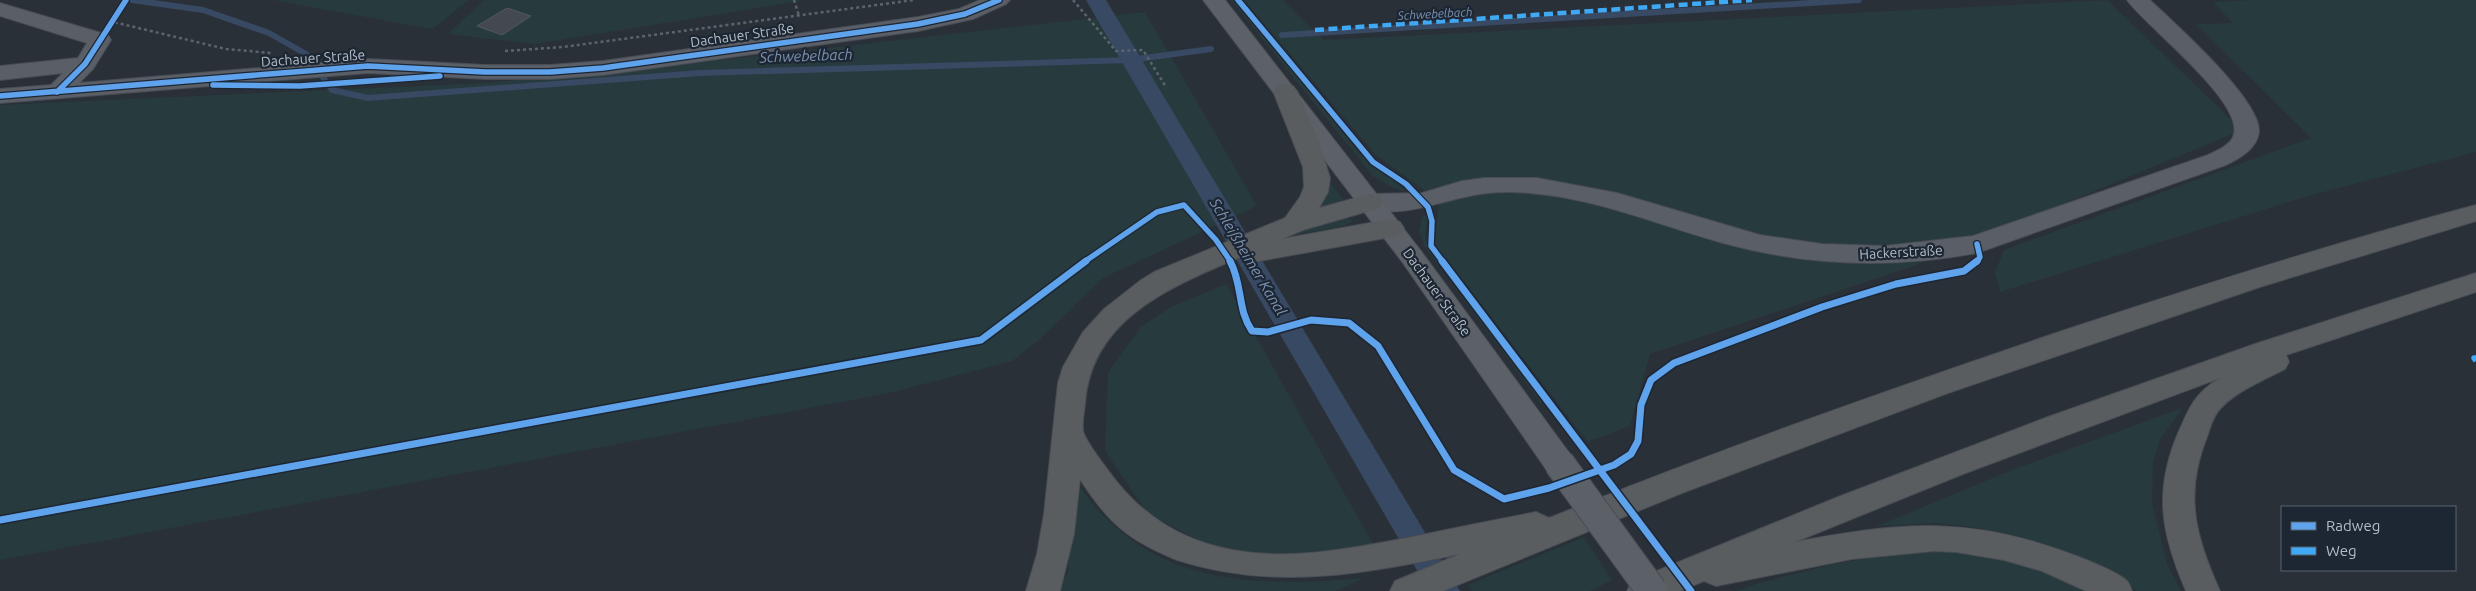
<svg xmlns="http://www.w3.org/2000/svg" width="2476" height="591" viewBox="0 0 2476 591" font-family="Ubuntu,sans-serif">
  <rect width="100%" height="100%" fill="#2a3038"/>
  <path fill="#273a3e" d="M273 0H469L432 29Z
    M484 0H806L535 44 448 34Z
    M1231 0H1235L1252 20 1361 155 1392 178 1406 192 1389 186 1373 176Z
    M1244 0H1283L1323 40 2107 0 2242 130 1916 265 1650 354 1630 426 1588 442 1435 244 1439 201 1375 154Z
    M2254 0H2476V152L2308 196 2000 292 1995 272 2004 250 2311 138 2196 24 2233 23 2213 2Z
    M1145 12 1257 206 1103 278 1038 341 1012 361 889 393 0 560V105L484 83 723 60Z
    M1329 181 1344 200 1320 207Z
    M1423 215 1428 217 1425 237 1428 245 1545 402 1541 403 1425 247 1419 231Z
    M1347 218 1353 221 1347 225 1285 237 1286 235 1338 219Z
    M1226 284 1373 544 1293 557 1214 548 1148 514 1105 451 1108 372 1141 327 1171 307Z
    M2182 408 2160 440 2153 462 2152 503 2167 564 2181 591H2137L2122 581 2028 541 1979 528 1937 523 1877 526 2012 470Z
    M1075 480C1145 586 1250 588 1365 578L1335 591H1060L1068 571Z
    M1584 537 1612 580 1590 591H1472L1468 585Z
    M1963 549 2018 562 2090 591H1738L1756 584 1826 566 1904 551Z"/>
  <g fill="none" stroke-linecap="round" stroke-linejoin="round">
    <path stroke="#384963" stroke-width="6" d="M132 0 203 10 269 33 306 54 332 90 368 98 700 73 1130 60 1211 49
      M1282 35 1859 0"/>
    <path fill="#384963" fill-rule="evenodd" d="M1086 0H1106L1460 591H1429Z"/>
  </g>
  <path fill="#444950" stroke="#52575f" d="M507 8 531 16 502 35 477 26Z"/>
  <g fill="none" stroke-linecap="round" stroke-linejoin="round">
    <defs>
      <path id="minor" d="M980 0H1010L1006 4 973 19 918 31 603 75 550 79H485L368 73 0 103V89L51 85 63 73 0 80V66L78 58 87 43 0 16V3L108 35 111 40 93 69 79 83 368 59 485 65H550L603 61 918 17 959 9Z
        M2127 0H2150C2174 23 2260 99 2259 131 2258 148 2239 159 2226 165L1977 253C1891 269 1807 266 1723 243 1658 225 1596 198 1529 193 1508 191 1485 192 1465 197 1428 205 1400 218 1361 208L1357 202 1361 196 1370 194 1422 193 1462 181 1484 178H1537L1617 193 1760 235 1822 244 1885 246 1973 236 2208 155C2216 151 2229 146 2233 137 2248 104 2146 27 2127 0Z"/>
      <path id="major" d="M1203 0H1225L1421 251 1570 454 1575 463 1570 472 1559 475 1548 472 1403 263Z"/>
      <path id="highway" d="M1285 84 1293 86 1297 91 1318 139 1330 178 1328 192 1319 208 1370 194 1379 196 1383 202 1379 208 1303 230 1282 239 1391 219 1400 222 1404 228 1400 234 1391 237 1254 262 1245 259 1243 256C1173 286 1091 317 1085 404 1084 412 1082 423 1083 431 1085 441 1110 473 1117 482 1147 519 1187 542 1233 550 1293 561 1353 548 1412 537 1453 528 1495 520 1536 512L1549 518C1721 449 1895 387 2071 328 2205 284 2340 241 2476 205V221L2260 287 1948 393 1682 493 1443 591H1390L1395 581 1460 554C1363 574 1273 591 1177 560 1128 540 1108 523 1080 479L1074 534 1060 591H1026L1037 554 1044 514 1058 383 1063 367 1083 332 1104 309 1141 280 1154 272 1285 218 1300 197 1304 187 1303 167 1273 91 1277 86Z
        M2476 273V292L2286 355 2289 362 2285 369C2264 380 2236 391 2220 409 2213 416 2210 428 2207 437 2184 494 2195 536 2220 591H2186C2161 533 2153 491 2179 431 2190 406 2195 393 2220 378L1963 474 1795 542C1904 521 1974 516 2079 557 2091 562 2118 572 2127 581 2129 583 2131 588 2132 591H2086L2042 571 2004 560 1956 552 1934 551 1852 559 1716 586 1704 581 1680 591H1627L1632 581 1838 497 2045 418 2255 344Z"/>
    </defs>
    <use href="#minor" stroke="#484c53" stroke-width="2"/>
    <use href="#major" stroke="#484c55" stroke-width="2"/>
    <use href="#highway" stroke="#474c53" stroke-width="2"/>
    <path stroke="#5d636a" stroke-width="2.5" stroke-dasharray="3 3" stroke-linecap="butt" d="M794 0 799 16
      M1073 0 1116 51 1143 50 1166 87
      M109 21 226 49 271 53
      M505 51 563 47 914 0"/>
    <use href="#minor" fill="#5a5e66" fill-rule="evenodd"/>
    <use href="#major" fill="#5c6168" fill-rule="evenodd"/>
    <use href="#highway" fill="#5a5d60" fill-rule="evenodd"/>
    <defs>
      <path id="major-bridge" d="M1559 463 1652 591"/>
    </defs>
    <use href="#major-bridge" stroke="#484c55" stroke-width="32" stroke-linecap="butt"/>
    <use href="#major-bridge" stroke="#5c6168" stroke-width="30"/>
    <path stroke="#3fa9f5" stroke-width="4.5" stroke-dasharray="9 4.5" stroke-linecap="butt" d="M1315 30 1752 0"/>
    <path stroke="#3fa9f5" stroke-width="5.5" stroke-dasharray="11 5.5" stroke-linecap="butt" d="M2476 358H2474L2476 361"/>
    <defs>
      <path id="cycleway-far1" d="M1238 0 1373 162 1406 184 1428 207 1432 221 1431 246 1443 262
        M213 85 300 86 440 76
        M57 92 85 64 126 0
        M0 96 368 66 485 72H550L603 68 918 24 965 14 999 0
        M1084 262 1157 212 1184 205 1216 240 1231 262
        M1977 262 1980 257 1977 244"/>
      <path id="cycleway" d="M1230 261C1243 285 1237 309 1252 331L1268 332 1311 320 1349 323 1378 346 1454 470 1504 499 1549 488 1614 465 1631 454 1638 441 1641 405 1651 380 1674 363 1822 307 1896 284 1964 271 1977 261
        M1442 261 1691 591
        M0 520 981 340 1086 261"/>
    </defs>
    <use href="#cycleway-far1" stroke="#1d2633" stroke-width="8"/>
    <use href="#cycleway" stroke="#1d2633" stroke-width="10"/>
    <use href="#cycleway-far1" stroke="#60a3ed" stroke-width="5.5"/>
    <use href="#cycleway" stroke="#60a3ed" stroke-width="7"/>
  </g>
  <g text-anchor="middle" stroke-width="4.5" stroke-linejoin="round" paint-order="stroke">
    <g font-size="12" font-style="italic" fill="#7c92b1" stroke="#1d2633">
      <text transform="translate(1435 14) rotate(-3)" y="4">Schwebelbach</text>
    </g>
    <g font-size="14" fill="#b4bcc9" stroke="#1d2633">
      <text transform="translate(742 35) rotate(-8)" y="5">Dachauer Straße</text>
      <text transform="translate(313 58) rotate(-4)" y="5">Dachauer Straße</text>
      <text transform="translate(1901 252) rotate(-3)" y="5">Hackerstraße</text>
      <text transform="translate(1437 292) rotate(54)" y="5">Dachauer Straße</text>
    </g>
    <g font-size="15" font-style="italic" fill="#7c92b1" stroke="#1d2633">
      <text transform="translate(806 56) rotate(-2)" y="5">Schwebelbach</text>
      <text transform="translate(1248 257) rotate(59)" y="5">Schleißheimer Kanal</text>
    </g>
  </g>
  <rect x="2281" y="506" width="175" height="65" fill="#1d2633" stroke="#59626f"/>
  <rect x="2291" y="522" width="25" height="8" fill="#60a3ed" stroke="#59626f"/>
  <text x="2326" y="531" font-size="15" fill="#b4bcc9">Radweg</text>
  <rect x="2291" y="547" width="25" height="8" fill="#3fa9f5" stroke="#59626f"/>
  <text x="2326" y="556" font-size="15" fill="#b4bcc9">Weg</text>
</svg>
